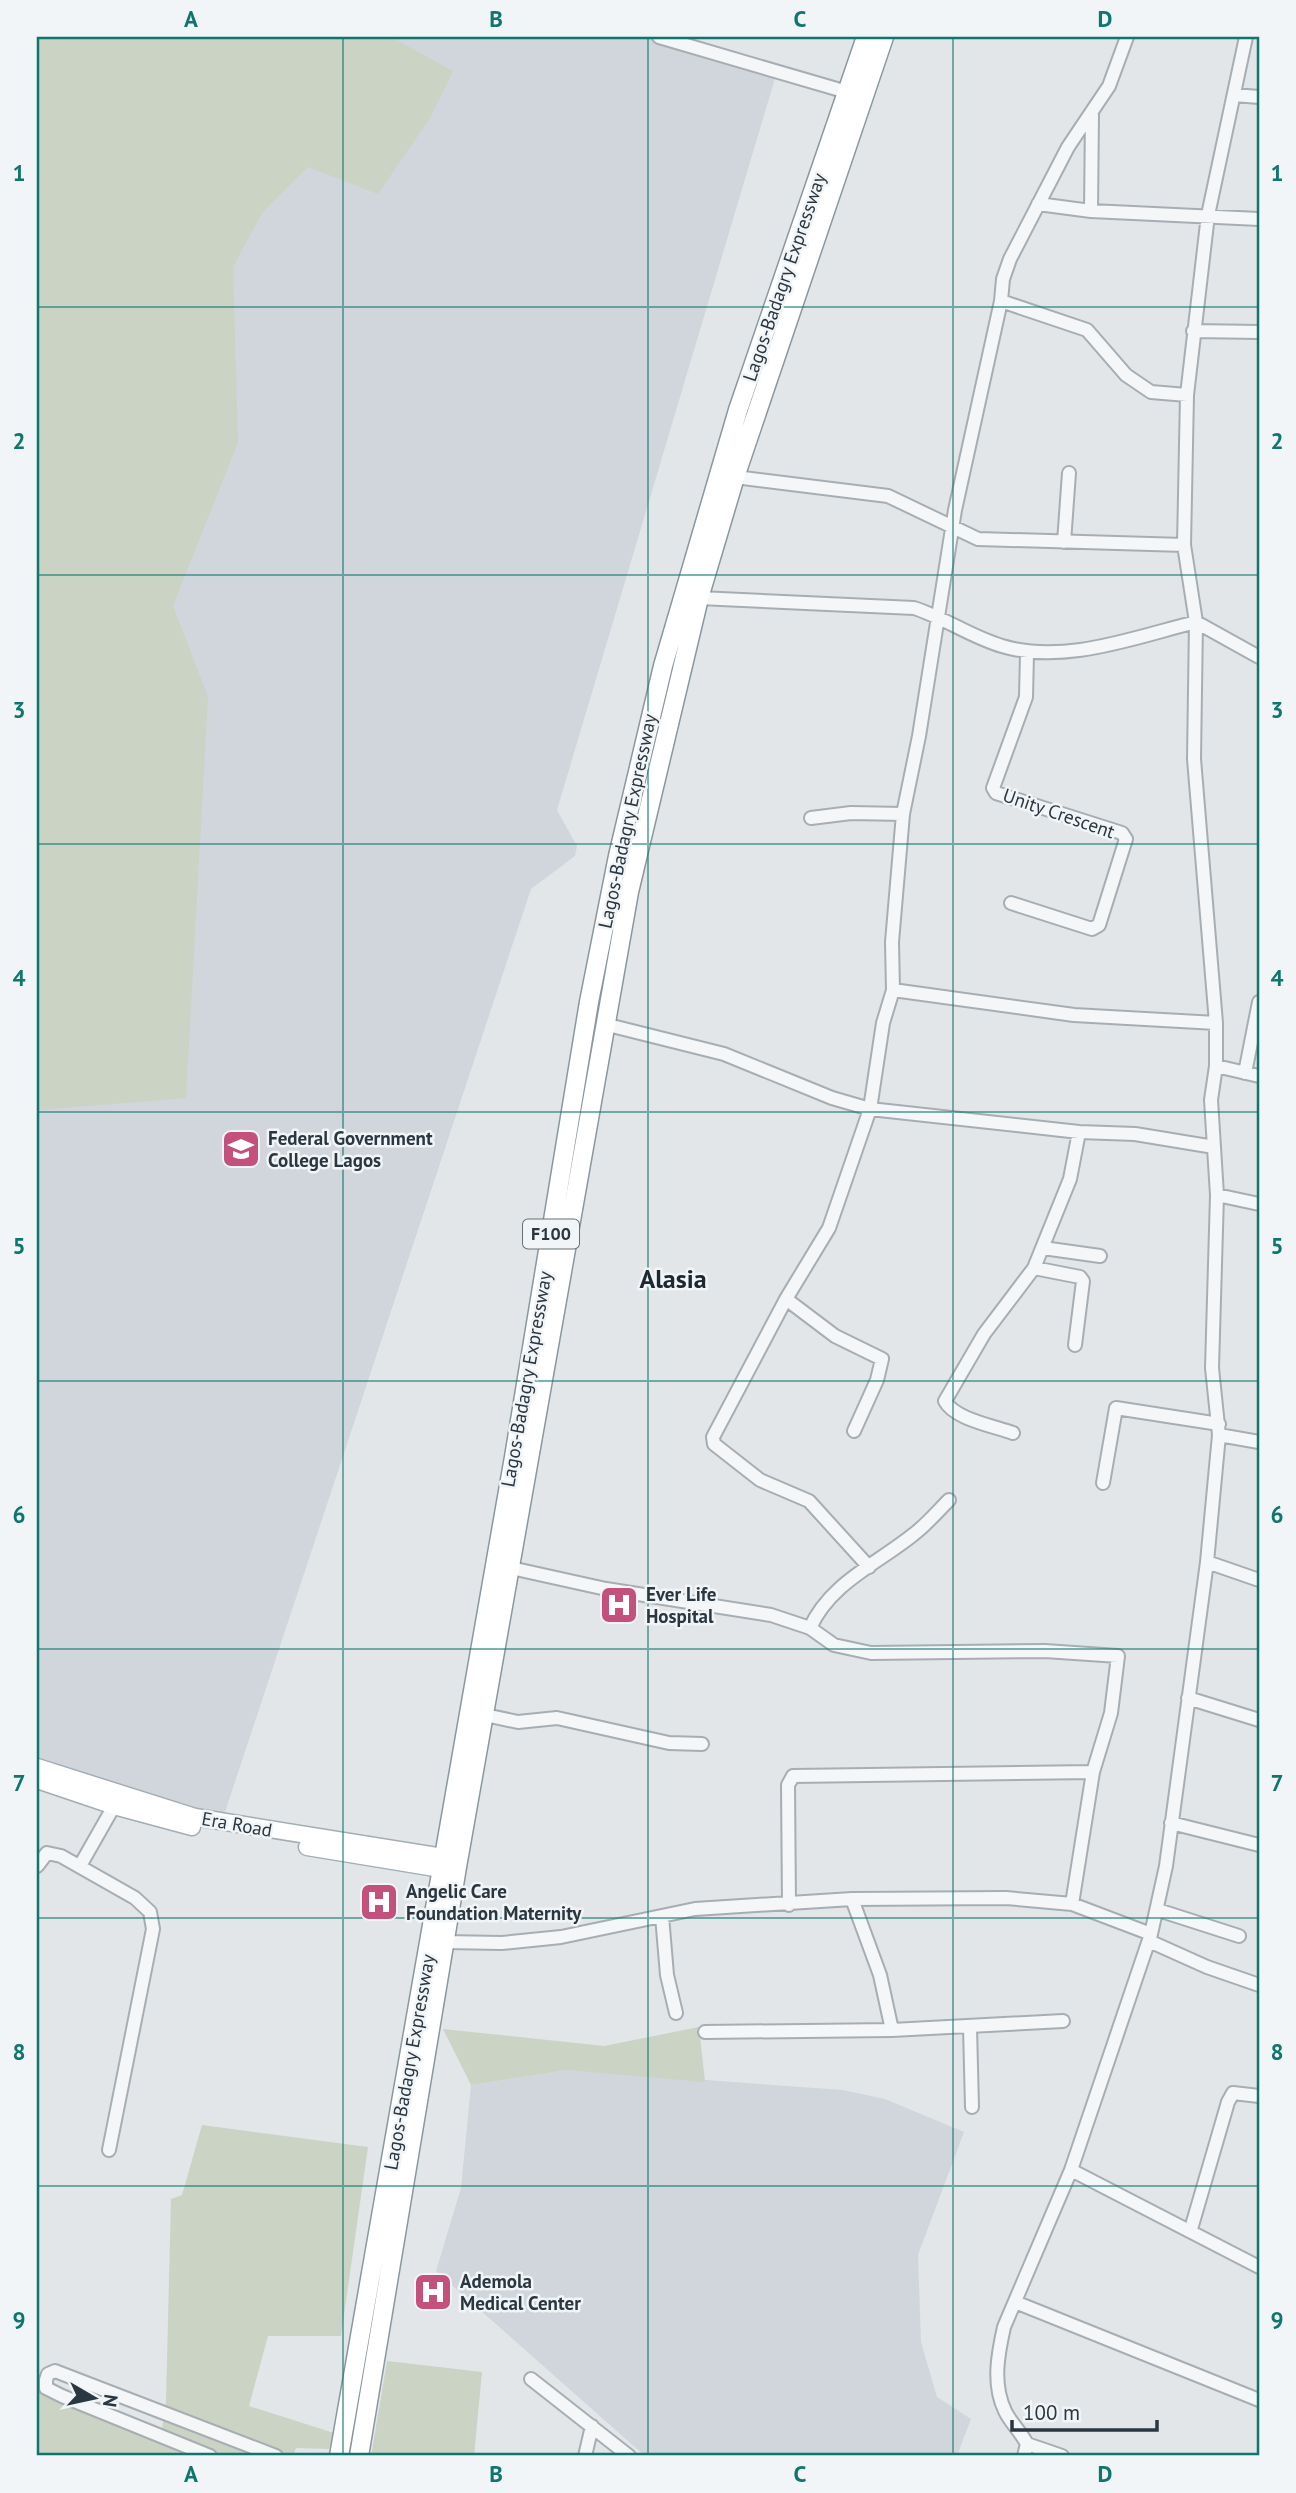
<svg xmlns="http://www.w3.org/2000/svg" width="1296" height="2493" viewBox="0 0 1296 2493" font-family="'PT Sans',sans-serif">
  <rect width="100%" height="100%" fill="#e2e6e9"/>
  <path fill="#d0d6db" d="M37 37H645L776 75 557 810 577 846 575 856 531 889 223 1818 37 1762Z
    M567 2070 843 2090 885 2099 964 2132 918 2255 921 2342 937 2397 971 2419 957 2456H645L436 2271 461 2188 471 2085Z"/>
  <path fill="#cbd3c4" d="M37 37H391L453 71 430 118 378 194 308 167 262 213 233 267 238 442 173 606 208 697 186 1098 37 1110Z
    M699 2027 705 2082 567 2070 471 2085 443 2029 604 2046Z
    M202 2125 368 2147 341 2336H268L249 2406 334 2433 329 2449 296 2448 293 2456H37L38 2386 161 2436 166 2401 171 2199 182 2195Z
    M387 2361 482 2372 474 2456H371Z"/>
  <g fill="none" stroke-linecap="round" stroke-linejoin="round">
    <defs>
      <path id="minor" d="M659 37 847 92
        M1234 95 1259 97
        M1038 204 1091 211 1259 219
        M1091 211 1092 114
        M1001 301 1087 330 1126 375 1151 392 1187 395
        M1193 331 1259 332
        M735 477 888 496 978 539 1184 545
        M1064 542 1069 473
        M699 598 914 608C945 618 971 637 1002 646 1064 665 1135 637 1196 622L1259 657
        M811 818 851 813 903 814
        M1011 903 1092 929 1099 925 1126 839 1122 833 996 793 993 788 1026 697 1027 653
        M893 990 1074 1015 1216 1023
        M604 1024 724 1054 832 1098 870 1109 1079 1132 1135 1134 1214 1147
        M1216 1066 1259 1076
        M1245 1073 1259 1002
        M1217 1195 1259 1204
        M1043 1248 1100 1256
        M1034 1268 1080 1277 1083 1281 1075 1345
        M786 1299 835 1336 882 1359 877 1380 854 1431
        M1013 1433C994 1426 954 1419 945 1401L984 1334 1034 1268 1070 1179 1079 1132
        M1219 1435 1259 1442
        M1103 1483 1116 1408 1219 1424
        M1207 1562 1259 1580
        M869 1567 809 1501 760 1480 714 1444 713 1437 786 1299 829 1228 870 1109 883 1023 893 990 892 942 903 814 919 736 955 510 1001 301 1003 279 1010 259 1068 147 1109 86 1127 37
        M511 1568 606 1589 771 1615 810 1628 834 1645 871 1653 1045 1651 1118 1656 1111 1713 1093 1772 1072 1904
        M810 1628C830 1583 877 1564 914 1534 927 1524 938 1511 949 1500
        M1188 1698 1259 1720
        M485 1715 518 1722 557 1718 669 1743 702 1744
        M1171 1823 1259 1845
        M81 1864 114 1806
        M37 1866 47 1853 61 1856 135 1898 150 1912 153 1929 109 2150
        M852 1899 880 1975 892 2030
        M789 1905 788 1785 793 1776 1093 1772
        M1158 1910 1239 1936
        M662 1916 667 1975 676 2013
        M1149 1941 1207 1967 1259 1985
        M444 1942 502 1943 561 1937 695 1909 852 1899 1006 1898 1072 1904 1151 1934
        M970 2027 972 2107
        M705 2032 892 2030 1063 2021
        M1071 2170 1259 2267
        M1191 2229 1228 2102 1233 2093 1259 2096
        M1015 2302 1259 2400
        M531 2379 629 2456
        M46 2380 48 2374 55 2371 276 2456
        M46 2380V2388L62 2396 210 2456
        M1027 2444 1062 2456
        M585 2456 592 2426
        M1024 2456 1027 2444C1021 2432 1010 2422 1005 2411 992 2384 998 2354 1004 2327L1071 2170 1151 1934 1166 1866 1207 1562 1219 1435 1212 1368 1217 1195 1211 1100 1216 1066V1023L1194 759 1196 622 1184 545 1187 395 1208 215 1246 37"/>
      <path id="major" d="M37 1767 195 1817 443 1857
        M37 1780 114 1806 192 1827
        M307 1847 441 1869"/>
      <path id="highway" d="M339 2456 514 1457 589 1002 618 856 663 666 738 410 866 37
        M359 2456 457 1867 629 892 699 598 735 477 884 37"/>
    </defs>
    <use href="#minor" stroke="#a7aeb3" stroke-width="16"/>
    <use href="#major" stroke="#a2adb4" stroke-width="19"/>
    <use href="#highway" stroke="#8a979f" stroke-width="21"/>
    <use href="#minor" stroke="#f4f6f8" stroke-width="12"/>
    <use href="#major" stroke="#fff" stroke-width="16"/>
    <use href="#highway" stroke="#fff" stroke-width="18"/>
  </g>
  <path fill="none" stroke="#0f766e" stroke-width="2" stroke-opacity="0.55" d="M343 37V2456M648 37V2456M953 37V2456M37 307H1259M37 575H1259M37 844H1259M37 1112H1259M37 1381H1259M37 1649H1259M37 1918H1259M37 2186H1259"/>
  <defs>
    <symbol id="school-square" viewBox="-11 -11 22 22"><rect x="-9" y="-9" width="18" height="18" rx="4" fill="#c4517b" stroke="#f1f5f7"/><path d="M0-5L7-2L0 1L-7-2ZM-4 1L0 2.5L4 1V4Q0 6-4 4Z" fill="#fff"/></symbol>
    <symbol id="hospital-square" viewBox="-11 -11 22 22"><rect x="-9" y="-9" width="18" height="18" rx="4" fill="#c4517b" stroke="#f1f5f7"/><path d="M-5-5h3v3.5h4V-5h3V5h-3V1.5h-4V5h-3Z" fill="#fff"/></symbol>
  </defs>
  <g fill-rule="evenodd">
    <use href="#school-square" x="219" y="1127" width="44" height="44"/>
    <use href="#hospital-square" x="597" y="1583" width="44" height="44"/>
    <use href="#hospital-square" x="357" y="1880" width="44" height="44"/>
    <use href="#hospital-square" x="411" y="2270" width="44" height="44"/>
  </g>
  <g text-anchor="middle" stroke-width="5" stroke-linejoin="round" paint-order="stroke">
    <rect fill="#f1f5f7" stroke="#667077" stroke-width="2" x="523" y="1219.5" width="56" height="29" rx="5"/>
    <g font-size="18" font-weight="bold" fill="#2b3740">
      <text x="551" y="1240">F100</text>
    </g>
    <g font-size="19" fill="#2b3740" stroke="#f1f5f7">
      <text transform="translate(784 277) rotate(-71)" y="7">Lagos-Badagry Expressway</text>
      <text transform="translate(1059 813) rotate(19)" y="7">Unity Crescent</text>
      <text transform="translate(627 821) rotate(-78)" y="7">Lagos-Badagry Expressway</text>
      <text transform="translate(526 1379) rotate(-80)" y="7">Lagos-Badagry Expressway</text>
      <text transform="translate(237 1824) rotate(10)" y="7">Era Road</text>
      <text transform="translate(409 2062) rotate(-80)" y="7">Lagos-Badagry Expressway</text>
    </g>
    <g font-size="19" font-weight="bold" fill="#2b3740" stroke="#f1f5f7" text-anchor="start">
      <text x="268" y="1145">Federal Government<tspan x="268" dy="22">College Lagos</tspan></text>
      <text x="646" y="1601">Ever Life<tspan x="646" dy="22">Hospital</tspan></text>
      <text x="406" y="1898">Angelic Care<tspan x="406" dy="22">Foundation Maternity</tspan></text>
      <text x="460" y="2288">Ademola<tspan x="460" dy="22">Medical Center</tspan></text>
    </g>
    <g font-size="26" font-weight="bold" fill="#1d2831" stroke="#f1f5f7">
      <text x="673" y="1288">Alasia</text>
    </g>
  </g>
  <rect width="1296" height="2493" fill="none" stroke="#f1f5f7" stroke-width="77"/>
  <g transform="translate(94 2398) rotate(99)" stroke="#f1f5f7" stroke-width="5" paint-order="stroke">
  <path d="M0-5L12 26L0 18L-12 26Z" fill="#2b3740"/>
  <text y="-10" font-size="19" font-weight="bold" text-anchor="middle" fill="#2b3740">N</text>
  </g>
  <path d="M1012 2420v10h145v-10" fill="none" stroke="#2b3740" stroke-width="3.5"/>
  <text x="1023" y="2420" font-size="21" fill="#2b3740" stroke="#f1f5f7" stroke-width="5" paint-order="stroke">100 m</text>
  <rect x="38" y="38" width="1220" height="2416" fill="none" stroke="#0f766e" stroke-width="2.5"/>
  <g font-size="23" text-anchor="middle" font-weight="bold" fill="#0f766e">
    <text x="191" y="27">A</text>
    <text x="496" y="27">B</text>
    <text x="800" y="27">C</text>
    <text x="1105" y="27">D</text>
    <text x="19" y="181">1</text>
    <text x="1277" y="181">1</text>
    <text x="19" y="449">2</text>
    <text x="1277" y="449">2</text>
    <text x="19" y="718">3</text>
    <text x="1277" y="718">3</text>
    <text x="19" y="986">4</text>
    <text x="1277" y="986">4</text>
    <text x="19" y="1254">5</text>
    <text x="1277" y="1254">5</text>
    <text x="19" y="1523">6</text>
    <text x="1277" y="1523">6</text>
    <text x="19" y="1791">7</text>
    <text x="1277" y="1791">7</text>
    <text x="19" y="2060">8</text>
    <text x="1277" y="2060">8</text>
    <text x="19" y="2328">9</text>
    <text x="1277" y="2328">9</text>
    <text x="191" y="2482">A</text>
    <text x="496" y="2482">B</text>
    <text x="800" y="2482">C</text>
    <text x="1105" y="2482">D</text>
  </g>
</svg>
